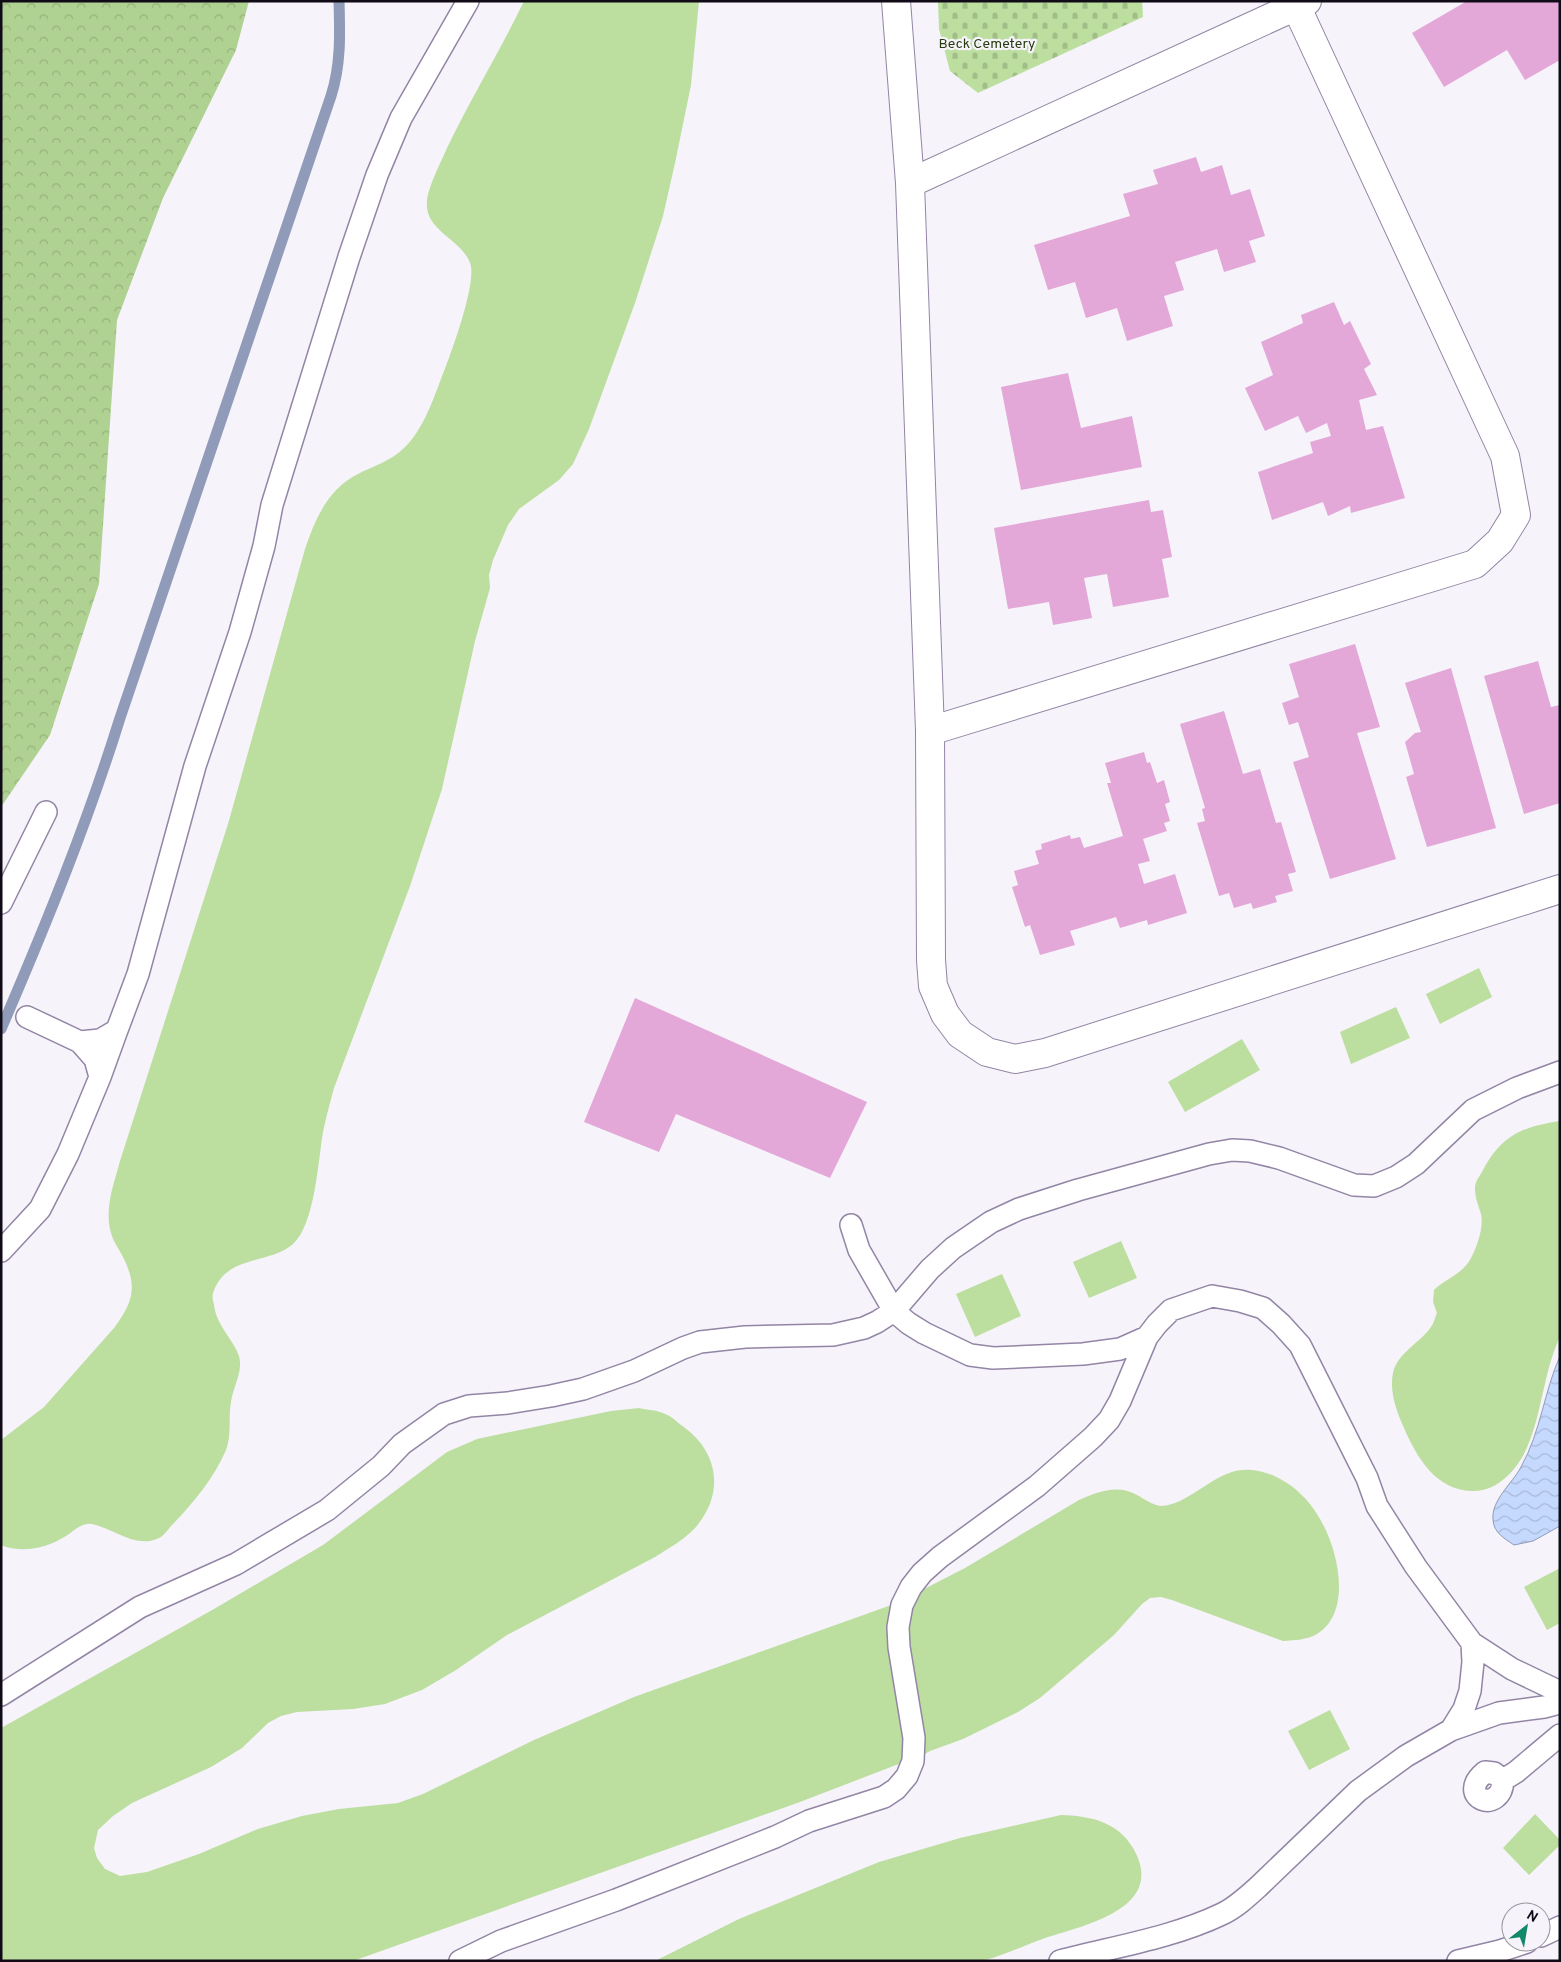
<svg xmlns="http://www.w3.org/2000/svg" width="1561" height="1962" viewBox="0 0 1561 1962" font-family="Overpass,sans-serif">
  <defs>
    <pattern id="forest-crowns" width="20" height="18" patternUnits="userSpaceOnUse" patternTransform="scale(1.25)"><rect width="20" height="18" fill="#afd191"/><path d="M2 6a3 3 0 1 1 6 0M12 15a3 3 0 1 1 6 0" fill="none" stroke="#96b27c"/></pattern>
    <pattern id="cemetery-stones" width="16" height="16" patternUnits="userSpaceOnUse" patternTransform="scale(1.25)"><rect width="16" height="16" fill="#bcde9f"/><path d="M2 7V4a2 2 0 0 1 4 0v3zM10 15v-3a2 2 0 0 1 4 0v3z" fill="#a1bd88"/></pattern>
    <pattern id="water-waves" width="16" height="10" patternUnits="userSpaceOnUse" patternTransform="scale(1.25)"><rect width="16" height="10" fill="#c5d9fe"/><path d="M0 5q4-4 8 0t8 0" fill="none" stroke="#a8b9d9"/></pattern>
  </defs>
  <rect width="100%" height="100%" fill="#f6f3fa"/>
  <path fill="#bcde9f" d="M524 1H699L691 85 675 163 663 216 635 303 589 429 573 464 559 480 519 509 508 525 493 560 489 575 490 588 475 641 442 789 410 886 334 1088C330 1103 326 1117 323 1132 318 1161 315 1224 293 1244 269 1265 226 1254 213 1293 212 1297 213 1301 214 1305 216 1327 240 1346 240 1362 241 1375 233 1388 231 1402 228 1418 232 1434 226 1450 214 1478 194 1502 173 1524 169 1528 165 1534 161 1537 158 1539 153 1540 150 1541 130 1544 111 1528 92 1524 82 1522 74 1531 66 1536 47 1548 22 1554 1 1545V1440L44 1407 114 1328C133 1302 138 1287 123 1257 119 1249 113 1241 111 1233 104 1208 114 1184 120 1161L228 824 305 549C315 519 328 489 358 474 373 466 391 461 404 448 422 431 432 403 441 379 449 359 478 282 470 263 461 238 424 231 427 201 428 187 441 162 447 148 471 98 500 51 524 1Z
    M1479 968 1492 997 1440 1024 1426 994Z
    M1396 1007 1410 1038 1351 1064 1340 1032Z
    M1242 1039 1260 1070 1185 1112 1168 1082Z
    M1560 1121V1337C1540 1378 1542 1435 1514 1469 1502 1483 1490 1491 1472 1491 1436 1490 1417 1458 1404 1428 1397 1412 1389 1392 1393 1373 1397 1353 1420 1343 1431 1327 1434 1323 1435 1317 1437 1313L1433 1302 1434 1290C1445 1279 1463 1274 1471 1258 1477 1247 1484 1227 1481 1214 1478 1204 1475 1198 1475 1188 1475 1181 1480 1176 1483 1170 1502 1135 1522 1127 1560 1121Z
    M1121 1241 1137 1278 1089 1298 1073 1262Z
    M1002 1274 1021 1316 975 1337 956 1294Z
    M639 1408C647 1410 658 1410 665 1414 671 1416 676 1421 681 1425 718 1450 726 1493 695 1528 684 1540 669 1548 655 1557L507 1635 456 1670 422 1690 385 1704 353 1709 297 1712 281 1716 268 1723 242 1748 211 1767 132 1803 113 1816 98 1830 94 1848 97 1858 105 1869 120 1876 147 1872 199 1854 258 1829 302 1816 339 1809 398 1803 423 1794 534 1740 634 1697 897 1603 965 1568 1079 1500C1098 1492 1117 1484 1137 1495 1144 1499 1153 1505 1161 1506 1167 1506 1175 1503 1180 1501 1211 1486 1228 1461 1266 1473 1289 1480 1309 1499 1320 1519 1338 1549 1353 1612 1317 1634 1307 1640 1295 1640 1283 1641L1172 1600 1161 1597 1150 1598 1142 1604 1114 1635 1040 1698 1018 1712 963 1739 930 1751 913 1761 896 1765 800 1802 353 1961H1V1728L214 1609 323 1545 447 1452 477 1439 611 1411Z
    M1560 1568V1623L1547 1630 1524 1587Z
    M1330 1710 1350 1749 1309 1770 1288 1731Z
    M1535 1814 1560 1840V1845L1529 1875 1503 1848Z
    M1061 1815C1089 1816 1117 1821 1133 1848 1168 1908 1085 1925 1045 1938 1025 1945 1005 1955 985 1960 977 1962 966 1961 958 1961 937 1961 915 1961 894 1961 814 1961 735 1961 655 1961L739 1919 879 1862 960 1838Z"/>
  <path fill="url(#forest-crowns)" d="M1 1H249L236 50 163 198 117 320 99 584 50 735 1 807Z"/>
  <path fill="url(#cemetery-stones)" d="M938 1H1142L1143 17 978 93 950 71 939 29Z"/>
  <path fill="url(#water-waves)" stroke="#8f9bb8" d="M1560 1356V1526L1533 1541 1514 1545C1504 1538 1494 1533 1493 1520 1491 1500 1512 1484 1521 1467 1541 1431 1544 1392 1560 1356Z"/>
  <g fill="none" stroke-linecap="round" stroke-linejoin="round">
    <path stroke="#8f9bb8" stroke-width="11" d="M1 1029C45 927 87 824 120 718L331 96C341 65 340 34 339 1"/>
  </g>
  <path fill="#e3a8d8" d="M1467 1H1560V60L1525 80 1507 50 1444 87 1412 33Z
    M1196 157 1201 172 1222 165 1231 195 1250 189 1265 236 1249 241 1256 262 1224 272 1217 249 1175 262 1184 290 1164 296 1173 326 1127 341 1117 308 1086 318 1075 282 1048 290 1034 245 1130 216 1123 194 1158 184 1153 170Z
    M1334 302 1344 325 1350 321 1371 364 1364 369 1377 395 1359 400 1366 430 1383 426 1405 498 1351 513 1350 506 1328 516 1323 502 1272 520 1258 472 1313 453 1310 442 1331 436 1327 423 1306 433 1298 416 1265 431 1245 388 1273 375 1261 342 1303 323 1301 315Z
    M1068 373 1081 428 1132 416 1142 467 1021 490 1001 387Z
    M1149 500 1151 512 1163 510 1172 557 1162 559 1169 597 1113 607 1107 574 1084 578 1092 618 1053 625 1049 602 1008 609 994 528Z
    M1355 644 1380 727 1357 733 1396 859 1330 879 1293 762 1309 757 1298 722 1289 725 1282 703 1299 697 1289 664Z
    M1538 661 1551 707 1560 705V803L1524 814 1484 676Z
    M1451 668 1496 828 1427 847 1406 777 1414 774 1405 742 1415 733 1421 732 1405 683Z
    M1224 711 1243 774 1260 769 1276 823 1281 822 1296 872 1288 874 1293 891 1275 896 1277 902 1253 909 1251 903 1234 908 1229 893 1219 896 1197 823 1205 821 1202 809 1205 808 1180 724Z
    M1144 752 1147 763 1150 762 1157 783 1164 780 1170 802 1165 804 1170 821 1164 823 1167 831 1143 839 1150 861 1138 864 1144 884 1175 874 1187 913 1148 925 1147 920 1120 928 1116 917 1070 931 1075 945 1040 955 1030 925 1025 927 1012 887 1018 885 1014 871 1039 864 1035 851 1042 849 1041 844 1070 835 1071 839 1080 837 1084 848 1123 836 1107 783H1111L1105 763Z
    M635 998 867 1102 830 1178 676 1114 659 1152 584 1122Z"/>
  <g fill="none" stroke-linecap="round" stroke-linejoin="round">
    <defs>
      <path id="service" d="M1 903 46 812
        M27 1017 80 1042 100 1040 117 1030 138 974 195 766 240 632 264 546 272 505 349 257 377 175 401 118 468 1
        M80 1042 95 1059 100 1077 117 1030
        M851 1225 859 1250 894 1311 908 1323 924 1333 970 1355 993 1358 1083 1354 1120 1349 1147 1337
        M1 1251 40 1209 68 1154 100 1077
        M1472 1643 1512 1669 1560 1692
        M1 1695 140 1607 236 1564 327 1510 381 1466 402 1444 444 1414 469 1406 508 1403 551 1396 583 1389 634 1371 683 1348 700 1342 745 1337 833 1335 864 1328 877 1322 894 1311 930 1269 953 1248 991 1222 1019 1209 1078 1190 1209 1154 1232 1150 1250 1151 1279 1158 1354 1185 1374 1186 1396 1177 1416 1164 1473 1110 1517 1088 1560 1072
        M1451 1730 1499 1713 1544 1707 1560 1703
        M1485 1772 1494 1773 1503 1780C1502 1816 1454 1798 1485 1772Z
        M1503 1780 1516 1772 1560 1735
        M1541 1936 1560 1927
        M460 1961 501 1941 616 1900 775 1837 809 1821 884 1797 896 1789 907 1776 913 1761 914 1738 899 1647 898 1627 902 1605 911 1587 922 1573 940 1557 1037 1486 1093 1437 1109 1420 1120 1401 1147 1337 1157 1324 1171 1310 1212 1296 1240 1301 1263 1308 1281 1324 1300 1345 1367 1478 1377 1506 1416 1567 1472 1643 1473 1662 1470 1691 1464 1709 1451 1730 1406 1756 1358 1791 1258 1887C1247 1897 1235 1908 1222 1914 1172 1938 1113 1947 1060 1961
        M1458 1961 1500 1951 1527 1942"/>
      <path id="minor" d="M896 1 910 183 930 731 931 960 933 986 945 1014 960 1034 987 1052 1015 1059 1045 1053 1560 889
        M910 183 1307 1
        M930 731 1475 564 1500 541 1516 515 1505 456 1296 6"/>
    </defs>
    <use href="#service" stroke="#9385a5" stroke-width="24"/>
    <use href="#minor" stroke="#9385a5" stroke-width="30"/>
    <use href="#service" stroke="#fff" stroke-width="21"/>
    <use href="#minor" stroke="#fff" stroke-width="28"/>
  </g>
  <g text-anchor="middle" stroke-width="4.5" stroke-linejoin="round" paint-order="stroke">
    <g font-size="14" fill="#273c0f" stroke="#f6f3fa">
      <text x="987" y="48">Beck Cemetery</text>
    </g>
  </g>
  <rect width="1561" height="1962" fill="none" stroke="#100b16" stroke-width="5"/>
  <g transform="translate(1526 1927) rotate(31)"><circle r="24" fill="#f6f3fa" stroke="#9a969f"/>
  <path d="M0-4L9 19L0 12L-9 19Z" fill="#118869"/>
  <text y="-8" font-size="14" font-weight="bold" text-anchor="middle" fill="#100b16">N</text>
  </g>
</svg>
